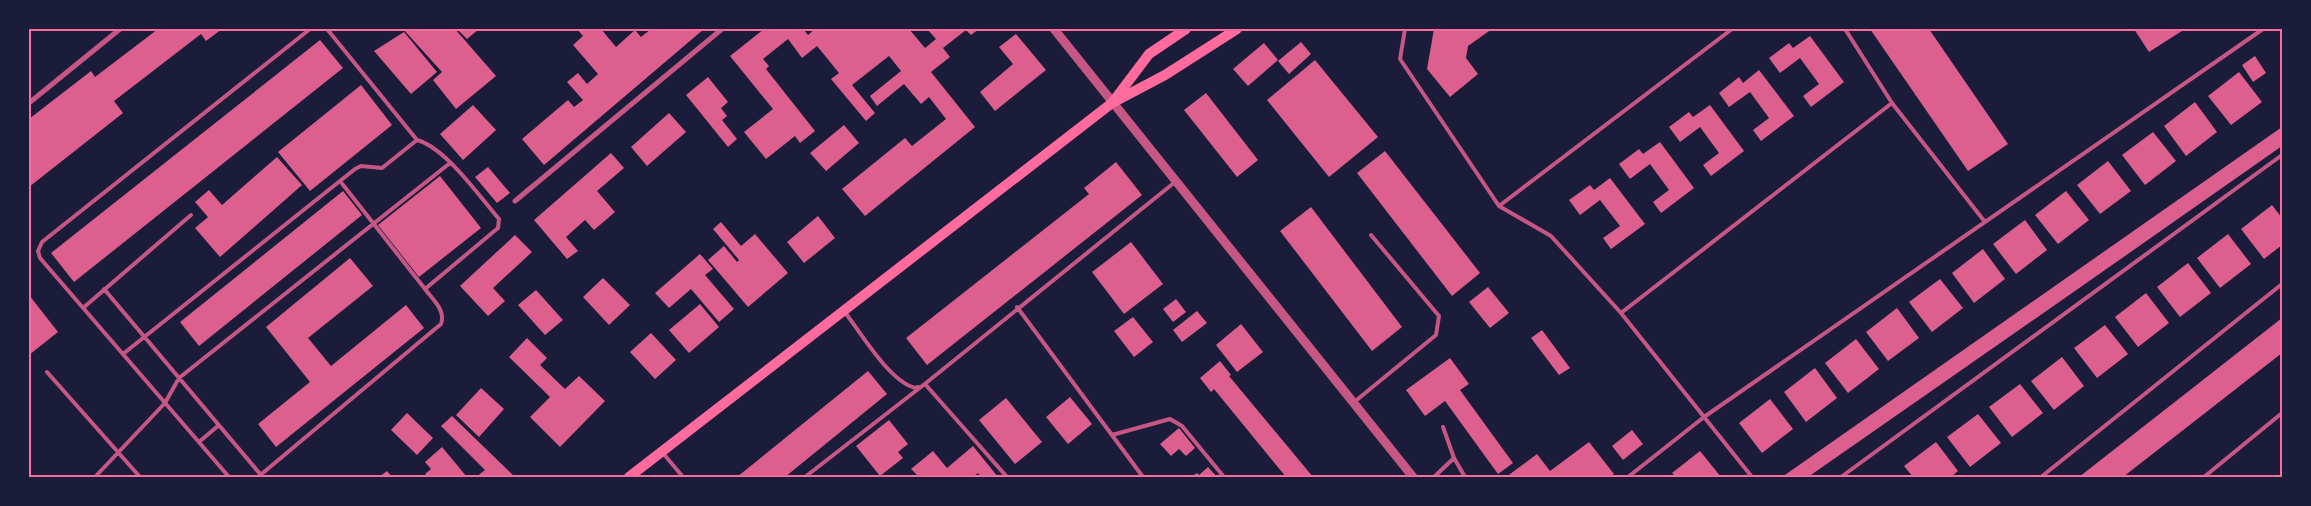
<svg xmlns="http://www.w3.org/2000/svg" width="2311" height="506" viewBox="0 0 2311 506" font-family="'Asap Condensed',sans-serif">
  <rect width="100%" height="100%" fill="#1b1b3a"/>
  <path fill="#dd5f8e" d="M158 29H222L206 41 201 34 114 101 123 113 29 187V119L91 71 95 77Z
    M403 29H455L496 76 456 109 433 80 442 72Z
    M457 29H479L467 39Z
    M577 29H601L616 47 635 30 641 37 651 29H704L544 165 522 139 568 100 574 107 583 100 567 82 578 73 587 84 598 74 573 45 583 36Z
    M764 29H803L808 35 815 29H909L925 48 936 39 927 29H979L971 35 966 30 943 48 950 57 931 72 975 127 865 216 842 189 905 138 912 146 946 119 929 97 921 104 904 84 877 106 870 96 901 71 889 56 852 85 875 113 866 121 831 79 839 73 817 46 802 58 788 39 763 59 769 66 766 69 815 131 800 143 795 136 766 159 744 132 773 109 730 56Z
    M1434 29H1492L1468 46 1466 58 1478 74 1450 97 1427 69Z
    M1870 29H1929L2008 144 1968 171Z
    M2134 29H2185L2149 52Z
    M404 32 437 72 411 94 374 51Z
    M1016 34 1046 70 995 111 980 92 1013 64 999 47Z
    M1810 36 1844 82 1811 107 1803 96 1819 84 1800 58 1780 73 1769 58 1789 43 1793 48Z
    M320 40 343 68 74 282 51 253Z
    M1301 42 1311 54 1289 74 1278 61Z
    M1264 43 1278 60 1248 86 1233 69Z
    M2255 56 2266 73 2253 82 2242 65Z
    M1315 60 1378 137 1329 177 1267 100Z
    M1759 70 1794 116 1761 141 1753 130 1769 118 1750 92 1729 107 1719 93 1739 77 1743 83Z
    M2239 72 2262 102 2231 125 2208 96Z
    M708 77 728 102 721 108 727 116 722 120 737 139 728 147 686 95Z
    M361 85 392 125 310 191 278 152Z
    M1206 93 1258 160 1237 177 1184 110Z
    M2195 102 2217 132 2186 156 2164 126Z
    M473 105 496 130 463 160 440 134Z
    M1710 105 1744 151 1711 176 1703 165 1719 153 1700 127 1680 142 1669 127 1689 112 1693 117Z
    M669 113 686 132 647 166 631 147Z
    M844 125 859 143 826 171 810 153Z
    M2282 127V146L2085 284 1808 477H1782Z
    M2153 132 2176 161 2145 185 2122 155Z
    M1660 142 1694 188 1661 213 1653 202 1669 190 1650 164 1630 179 1619 164 1639 149 1643 154Z
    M1385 151 1480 273 1452 296 1357 173Z
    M611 153 624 168 597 191 615 212 594 230 585 220 566 237 578 251 567 259 534 220Z
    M277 157 302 185 220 257 195 228 208 217 195 202 209 190 222 205Z
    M2108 161 2131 191 2100 214 2077 185Z
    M1116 162 1142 195 927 365 906 338 1089 194 1084 188Z
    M488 167 510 193 497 203 475 177Z
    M440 176 481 228 419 277 378 225Z
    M1610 178 1645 224 1611 249 1603 238 1620 226 1600 200 1580 215 1569 200 1590 185 1594 190Z
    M343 191 362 215 199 346 180 322Z
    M2066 191 2089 220 2058 244 2035 215Z
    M2272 205 2282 218V245L2264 259 2241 229Z
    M1311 207 1402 327 1372 351 1280 231Z
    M818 216 835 238 804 263 787 242Z
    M2025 220 2047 250 2016 274 1993 244Z
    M721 222 741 246 755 234 788 273 748 307 708 260 724 246 737 262 739 260 713 229Z
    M2228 234 2251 264 2220 288 2197 258Z
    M515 235 532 252 493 288 505 301 488 316 460 286Z
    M1131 242 1163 284 1124 314 1092 272Z
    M1983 249 2005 279 1974 303 1952 273Z
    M700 254 713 269 705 275 734 309 719 322 691 289 669 308 655 293Z
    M350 258 373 286 308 338 331 366 406 305 424 328 276 447 258 424 310 382 266 327Z
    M2188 263 2211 293 2180 317 2157 287Z
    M603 278 630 305 609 325 583 297Z
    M1940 279 1963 308 1932 332 1909 302Z
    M1488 287 1509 313 1490 328 1469 302Z
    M536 290 563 320 545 335 518 305Z
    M2146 293 2169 323 2138 347 2115 317Z
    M29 295 58 332 29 355Z
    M1176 299 1186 312 1173 322 1163 309Z
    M700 304 719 327 689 353 669 330Z
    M1897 308 1919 338 1888 361 1866 332Z
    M1197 311 1207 323 1182 342 1173 330Z
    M1133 317 1153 342 1134 357 1114 331Z
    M2282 318V353L2123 477H2079Z
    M1241 324 1263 352 1237 372 1216 345Z
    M2105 325 2128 354 2097 378 2074 348Z
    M1542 330 1570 368 1559 375 1531 338Z
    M651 333 676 360 655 379 630 352Z
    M527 338 547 358 540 365 565 389 579 376 605 401 560 447 530 417 550 397 509 357Z
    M1856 339 1879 369 1848 393 1825 363Z
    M2062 357 2084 386 2054 410 2031 381Z
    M1450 358 1469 384 1460 390 1513 463 1498 474 1445 401 1425 416 1406 390Z
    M1220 361 1231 375 1229 376 1313 477H1286L1214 389 1211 392 1200 378Z
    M1815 368 1837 398 1806 422 1784 392Z
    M868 371 887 394 785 477H737Z
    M2020 384 2043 413 2012 437 1989 407Z
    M481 388 504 409 479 437 456 415Z
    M1070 397 1092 424 1068 444 1046 417Z
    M1006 398 1042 442 1015 464 979 420Z
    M1770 399 1793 429 1762 453 1739 423Z
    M407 413 433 438 417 455 391 430Z
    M1978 414 2001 443 1970 467 1947 437Z
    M452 416 515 477H476L485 470 441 426Z
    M889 420 908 444 898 452 903 458 880 476 856 446Z
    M1179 428 1195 448 1186 456 1179 449 1171 456 1160 444Z
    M1632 430 1643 444 1623 460 1612 446Z
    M1589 442 1614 474 1609 477H1506L1537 454 1550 471Z
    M1936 442 1958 471 1951 477H1913L1904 466Z
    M973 446 998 477H981L978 473 973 477H919L911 469 933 451 947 468Z
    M442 447 467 477H428L425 474 431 469 425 462Z
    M1700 451 1721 477H1676L1672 473Z
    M1208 467 1217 477H1191L1197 473 1199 475Z
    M387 471 392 477H379Z"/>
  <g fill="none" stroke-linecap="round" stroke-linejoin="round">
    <path stroke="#c65784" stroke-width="4" d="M1405 29 1400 59 1499 206 1551 236 1621 313 1752 477
      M1845 29 1892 103 1985 222
      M340 181 425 289
      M1499 206 1732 29
      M104 289 261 475
      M1017 307 1143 477
      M83 308 191 215
      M844 311C861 333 889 381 915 388L918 387
      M1621 313 1892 103
      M123 354 355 169 361 166 382 168 417 140
      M47 372 140 477
      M925 384 1007 477
      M1353 403 1436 335 1439 316 1371 235
      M1443 427 1454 458 1465 477
      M1112 435 1170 419 1182 426 1224 477
      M199 442 219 425
      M662 452 683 477
      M95 477 165 403 179 378 450 163
      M229 477 40 258 38 251 42 242 310 29
      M258 477 441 324C446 310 433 300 425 289L498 228 499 219C479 196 446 148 417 140L327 29
      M805 477 926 383 1175 182
      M1434 477 1454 458
      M1628 477 1704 417 2263 29
      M1841 477 2282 155
      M2041 477 2282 284
      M2204 477 2282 413"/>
    <path stroke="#c65784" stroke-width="5" d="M29 103 120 29
      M515 201 722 29"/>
    <path stroke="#c65784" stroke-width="9" d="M1054 29 1413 477"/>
    <path stroke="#ff6b9d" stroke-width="10" d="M1186 29 1149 54 1112 103 1165 75 1237 29
      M629 477 1112 103"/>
  </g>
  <rect width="2311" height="506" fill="none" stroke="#1b1b3a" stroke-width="60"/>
  <rect x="30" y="30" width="2251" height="446" fill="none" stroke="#ff6b9d" stroke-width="2"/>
</svg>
